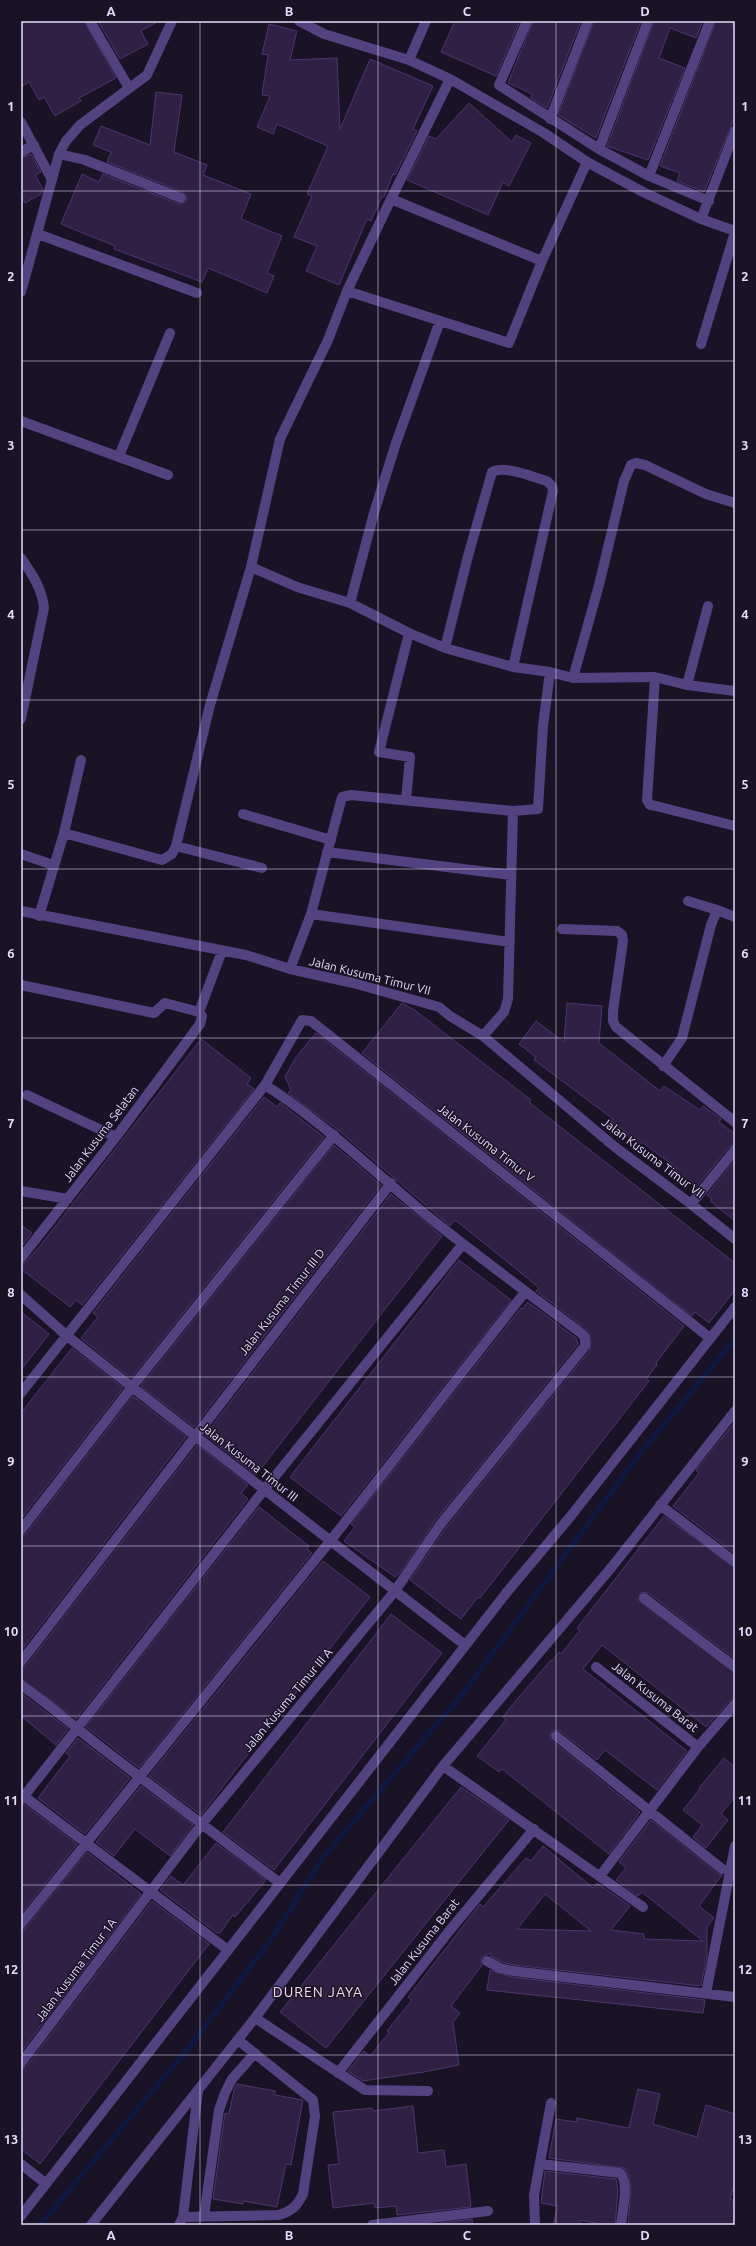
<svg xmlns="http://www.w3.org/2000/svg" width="756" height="2246" viewBox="0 0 756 2246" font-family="Ubuntu,sans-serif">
  <rect width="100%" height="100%" fill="#1a1225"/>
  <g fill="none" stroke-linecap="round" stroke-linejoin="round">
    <path stroke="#101840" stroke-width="5.5" d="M40 2225 190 2046 269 1942 325 1855 464 1692 638 1456 735 1339"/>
  </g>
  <path fill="#2f2044" stroke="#4c356e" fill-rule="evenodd" d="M21 21H84L116 78 79 98 81 101 55 116 44 97 39 100 29 82 21 87Z
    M98 21H159L141 31 148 44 120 59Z
    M455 21H520L496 76 441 52Z
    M533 21H581L547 108 531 98 532 94 508 83Z
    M594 21H641L596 138 558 115Z
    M654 21H703L696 38 670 28 659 58 685 68 648 160 607 146Z
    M716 21H734L732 26 735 27V116L704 192 677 181 680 173 660 166Z
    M269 24 297 31 290 60 337 58 340 129 370 59 433 86 413 129 417 131 395 175 393 174 384 197 382 196 371 221 367 219 339 285 306 271 317 246 294 237 312 196 307 194 328 146 277 124 273 134 257 127 270 96 262 95 268 55 262 54Z
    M156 92 182 95 174 152 207 165 203 175 251 194 241 219 282 236 267 273 274 276 267 293 208 268 202 282 114 249 115 246 61 224 82 174 99 182 103 174 179 204H182L187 201V197L183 192 107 162 111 152 93 145 101 126 150 145Z
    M469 103 512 142 516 135 531 143 509 186 503 182 488 215 407 180 429 136 436 139Z
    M31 154 41 172 35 175 43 189 41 194 25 203 21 195V158Z
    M402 1003 416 1011 531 1100 529 1102 554 1122 735 1263V1290L709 1323 695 1312 692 1316 362 1053Z
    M567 1003 602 1006 599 1043 660 1091 664 1086 700 1110 703 1106 721 1119 719 1122 735 1134V1144L730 1146 696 1187 675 1171 677 1168 655 1152 642 1142 640 1145 626 1135 627 1133 611 1121 613 1119 534 1060 536 1057 519 1044 536 1021 564 1042Z
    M316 1033 684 1326 656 1363 657 1365 646 1379 649 1381 480 1598 478 1597 461 1619 410 1580 445 1529 590 1350 591 1338 585 1328 536 1291 539 1288 515 1268 455 1220 450 1226 338 1130 288 1093 291 1090 285 1077 296 1057Z
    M201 1039 251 1078 247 1084 254 1089 82 1305 76 1300 70 1307 21 1269V1264L26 1262 43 1242Z
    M264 1097 277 1107 280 1103 324 1137 131 1378 81 1338 98 1317 93 1313Z
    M334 1145 381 1185 194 1427 141 1386Z
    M735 1160V1221L710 1201 712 1199 707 1195Z
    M391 1194 442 1236 256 1475 205 1435Z
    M21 1225 32 1233 21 1247Z
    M459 1260 511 1300 341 1516 290 1477Z
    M528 1302 576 1338 578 1344 435 1521 400 1573 395 1577 344 1541 355 1527 351 1524 521 1308 522 1309Z
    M21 1312 49 1334 21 1370Z
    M72 1348 123 1388 21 1519V1413Z
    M133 1396 186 1437 21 1651V1536L26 1534Z
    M735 1422V1554L673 1506 699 1473 696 1470Z
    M197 1445 248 1485 241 1493 248 1499 76 1719 21 1679V1668L26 1666Z
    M259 1507 309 1546 307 1549 312 1553 139 1768 86 1727Z
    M664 1516 735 1568V1659L648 1593 641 1592 638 1600 735 1673V1695L706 1727 602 1645 583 1669 687 1751 657 1790 605 1750 597 1760 560 1731 554 1730 551 1732 550 1738 552 1741 640 1812 609 1854 502 1769 499 1772 477 1756 506 1720 503 1717 513 1704 551 1660 552 1661 559 1652 561 1654 580 1630 577 1628Z
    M323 1561 370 1597 201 1815 149 1776Z
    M391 1614 442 1653 274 1870 223 1832Z
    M21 1693 68 1729 56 1745 21 1716Z
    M78 1738 130 1778 85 1834 38 1798 70 1756 66 1753Z
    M724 1758 735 1767V1797L721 1814 728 1820 706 1848 693 1837 702 1825 683 1810 700 1789 699 1788Z
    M141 1786 193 1825 170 1856 135 1829 114 1856 96 1842Z
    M461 1787 509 1820 326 2048 280 2012Z
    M25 1805 77 1844 21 1914V1806Z
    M651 1820 718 1874 722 1875 699 1906 714 1918 707 1927V1956L701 1986 514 1965 502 1962 491 1956V1953L486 1955 481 1958 482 1965 451 2006 460 2013 453 2022 459 2065 424 2072 363 2081 348 2071 364 2051 370 2056 389 2033 387 2031 412 2000 408 1997 480 1904 483 1907 526 1858 531 1861 543 1846 593 1888 597 1883 630 1906 611 1930 644 1934V1939L703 1941 642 1892 638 1896 616 1880 626 1868 619 1862ZM545 1894 591 1931 517 1929Z
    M216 1843 266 1880 235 1917 233 1915 220 1933H217L160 1890 171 1876 183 1885Z
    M87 1852 141 1894 21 2052V1930L26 1928Z
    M152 1901 209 1944 40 2164 21 2149V2069L26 2067Z
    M490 1970 512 1977 705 2000 703 2013 487 1990Z
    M237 2084 275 2091V2095L303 2100 291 2165 286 2164 277 2207 243 2201V2204L213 2199 225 2113 229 2114 234 2090Z
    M638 2089 660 2094 653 2124 697 2137 706 2105 735 2114V2182L730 2199 735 2201V2225H628L631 2190 629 2176 624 2168 549 2158 556 2119 576 2122 577 2118 629 2128Z
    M413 2106 418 2153 444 2150 446 2167 466 2164 471 2207 397 2215 396 2206 375 2208 374 2203 333 2208 328 2165 339 2164 333 2112 372 2108 373 2111Z
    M545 2171 616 2179 618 2191 615 2225H604L581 2220 579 2225H553L558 2206 541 2203Z
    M472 2219 473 2225H426Z"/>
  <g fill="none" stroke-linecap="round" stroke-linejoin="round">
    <path stroke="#52427f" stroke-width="10" d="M90 21 129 88
      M299 21 324 34 409 60 450 79 544 133 587 162 643 192 701 219 735 231
      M527 21 499 85 599 149 649 176 709 201
      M409 60 426 21
      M550 119 588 21
      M21 122 52 180
      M599 149 648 21
      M21 152 34 145
      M59 154 85 160 181 198
      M649 176 710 21
      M391 199 542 261
      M701 219 735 131
      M38 234 197 293
      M347 291 509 343 542 261 587 162
      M21 292 59 154 66 141 80 125 147 75 172 21
      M701 344 735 232
      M21 421 168 475
      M119 456 170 333
      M21 558C32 574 42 588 44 608L21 719
      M251 567 297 587 350 603 409 633 445 648 513 667 550 672 573 678 655 677 687 685 735 691
      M350 603 374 513 396 443 440 321
      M445 648 468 556 492 472C506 465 532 477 547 481L552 486 553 491 513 667
      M655 677 647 800 650 805 656 806 735 826
      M573 678 599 585 624 481 631 465 636 463 645 465 706 494 735 503
      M687 685 708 606
      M406 800 410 757 379 752 409 633
      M243 814 331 840
      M64 833 162 860 172 854 176 846 210 705 251 567 280 439 328 340 347 291 391 199 450 79
      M176 846 262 868
      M327 852 511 875
      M21 854 53 865
      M688 901 717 910
      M21 911 246 955 290 969 353 983 439 1007 450 1016 483 1036 615 1147 691 1204 735 1239
      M311 914 510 942
      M39 916 64 833 81 760
      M562 929 617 931 622 935 623 941 613 1011V1021L616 1027 735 1122
      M290 969 311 914 342 797 351 795 513 811 538 809 543 726 550 672
      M21 985 154 1013 165 1003 199 1012 202 1016 200 1024 116 1137 21 1258
      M199 1012 222 951
      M483 1036 504 1012 508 999 513 811
      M663 1066 682 1038 711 925 717 910 735 917
      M27 1095 116 1137
      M21 1191 68 1199
      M691 1204 735 1150
      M21 1295 66 1335 132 1387 465 1645
      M21 1393 265 1085 302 1020 311 1021 710 1338
      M660 1505 735 1562
      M21 1530 132 1387 334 1135
      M644 1598 735 1667
      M21 1662 391 1183
      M596 1667 698 1747
      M21 1685C51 1706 78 1730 107 1752 165 1796 222 1840 280 1883
      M556 1736 722 1869
      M443 1766 643 1907
      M21 1794 228 1950
      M21 1800 264 1490 463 1244
      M600 1876 698 1747 735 1704
      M21 1924 331 1540 525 1292
      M487 1961 500 1968 513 1971 735 1997
      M706 1993 735 1846
      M255 2018 365 2090 428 2091
      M21 2063 201 1825 395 1591 440 1525 585 1346V1338L581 1333C529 1294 476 1255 425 1214 372 1170 323 1122 265 1085
      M338 2073 450 1930 534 1829
      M21 2164 45 2183
      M540 2164 620 2173C630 2184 622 2211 621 2225
      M21 2216 507 1592 570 1517 735 1307
      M204 2216 219 2110 225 2093 232 2079 255 2053
      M183 2217 279 2215C292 2211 297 2206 303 2194L315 2116 313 2100 238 2040
      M91 2225 255 2018 443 1766 611 1568 735 1411
      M179 2225 183 2217 198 2091
      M372 2225 488 2211
      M535 2225 534 2195 551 2103"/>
  </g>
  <path fill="none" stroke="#e5dbfb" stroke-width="1" stroke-opacity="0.55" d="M200 21V2225M378 21V2225M556 21V2225M21 191H735M21 361H735M21 530H735M21 700H735M21 869H735M21 1038H735M21 1208H735M21 1377H735M21 1546H735M21 1716H735M21 1885H735M21 2055H735"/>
  <g text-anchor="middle" stroke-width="3" stroke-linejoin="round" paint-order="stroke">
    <g font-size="12" fill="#e5dbfb" stroke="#1a1225">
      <text transform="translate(370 976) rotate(14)" y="4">Jalan Kusuma Timur VII</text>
      <text transform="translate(101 1134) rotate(-53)" y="4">Jalan Kusuma Selatan</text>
      <text transform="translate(486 1143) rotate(38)" y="4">Jalan Kusuma Timur V</text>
      <text transform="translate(653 1158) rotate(37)" y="4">Jalan Kusuma Timur VII</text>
      <text transform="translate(282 1302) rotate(-52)" y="4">Jalan Kusuma Timur III D</text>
      <text transform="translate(249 1462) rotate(38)" y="4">Jalan Kusuma Timur III</text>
      <text transform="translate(655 1697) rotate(38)" y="4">Jalan Kusuma Barat</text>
      <text transform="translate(288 1700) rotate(-50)" y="4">Jalan Kusuma Timur III A</text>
      <text transform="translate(424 1942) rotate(-52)" y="4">Jalan Kusuma Barat</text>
      <text transform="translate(76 1970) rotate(-53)" y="4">Jalan Kusuma Timur 1A</text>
    </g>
    <g font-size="14" letter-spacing="1" fill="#fbdce9" stroke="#1a1225">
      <text x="318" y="1997">DUREN JAYA</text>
    </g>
  </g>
  <rect width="756" height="2246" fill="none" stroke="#1a1225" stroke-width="44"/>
  <rect x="22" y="22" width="712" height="2202" fill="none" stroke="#e5dbfb" stroke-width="1.5"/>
  <g font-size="13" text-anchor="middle" font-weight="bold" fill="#e5dbfb">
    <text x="111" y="16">A</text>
    <text x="289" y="16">B</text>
    <text x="467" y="16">C</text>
    <text x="645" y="16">D</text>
    <text x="11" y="111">1</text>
    <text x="745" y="111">1</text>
    <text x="11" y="281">2</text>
    <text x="745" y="281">2</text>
    <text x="11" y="450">3</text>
    <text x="745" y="450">3</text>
    <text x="11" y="619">4</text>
    <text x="745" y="619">4</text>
    <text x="11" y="789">5</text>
    <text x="745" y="789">5</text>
    <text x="11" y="958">6</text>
    <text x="745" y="958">6</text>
    <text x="11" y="1128">7</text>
    <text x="745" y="1128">7</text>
    <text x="11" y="1297">8</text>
    <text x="745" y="1297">8</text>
    <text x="11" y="1466">9</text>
    <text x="745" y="1466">9</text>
    <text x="11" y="1636">10</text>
    <text x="745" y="1636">10</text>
    <text x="11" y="1805">11</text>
    <text x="745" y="1805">11</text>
    <text x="11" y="1974">12</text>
    <text x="745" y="1974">12</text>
    <text x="11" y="2144">13</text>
    <text x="745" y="2144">13</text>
    <text x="111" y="2240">A</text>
    <text x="289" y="2240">B</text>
    <text x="467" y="2240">C</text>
    <text x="645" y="2240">D</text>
  </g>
</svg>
